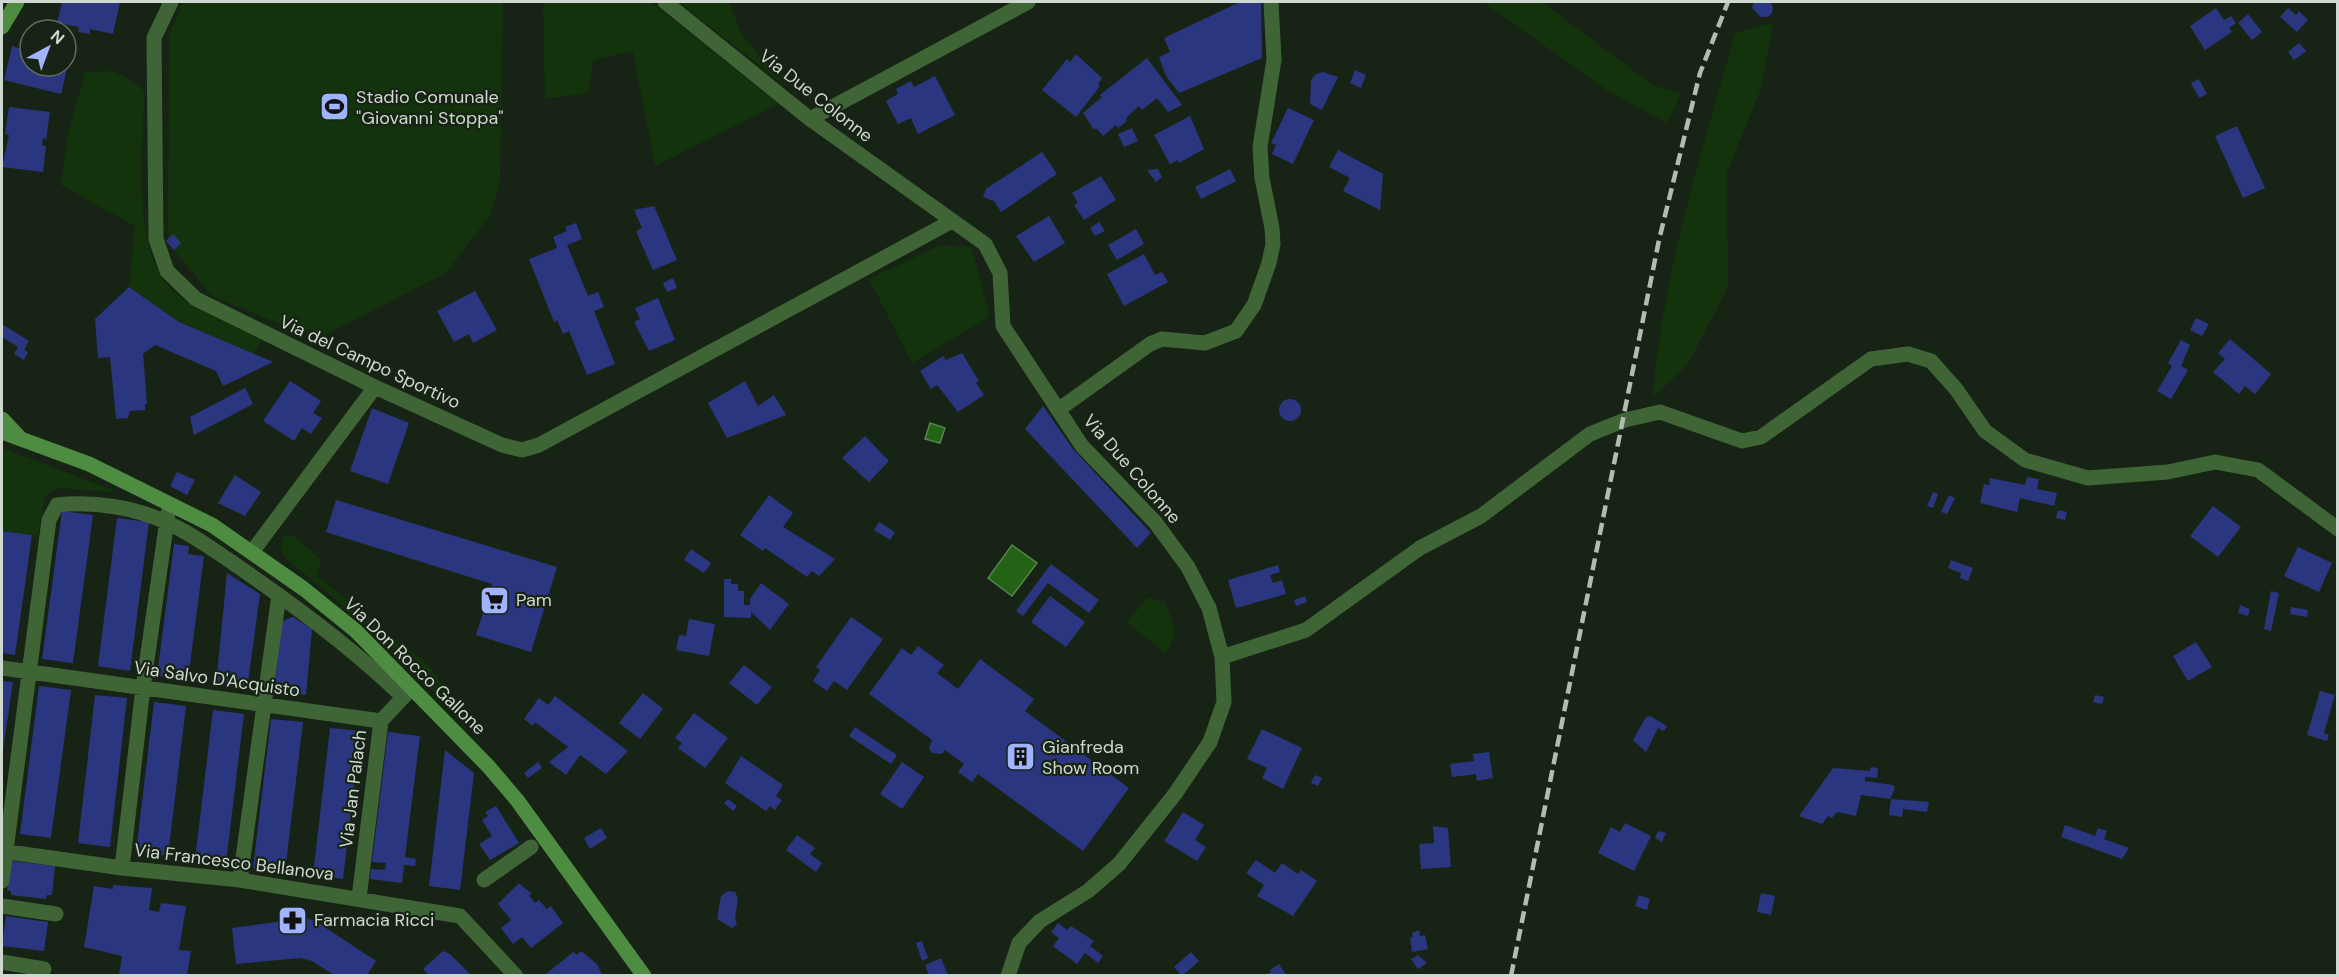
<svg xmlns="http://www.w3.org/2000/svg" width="2339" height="977" viewBox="0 0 2339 977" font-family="'DM Sans',sans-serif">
  <rect width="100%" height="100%" fill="#172415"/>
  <path fill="#12330b" d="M183 2H503L500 180 491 214 446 273 317 339 212 296 168 243 169 35Z
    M543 2H651L778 104 655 166 633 51 593 60 588 93 545 99Z
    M679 2H729L741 33 783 84Z
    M1483 2H1542L1653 85 1681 94 1667 123 1608 91Z
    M1773 23 1761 89 1727 172 1728 287 1688 364 1653 398C1662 274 1702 152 1735 33Z
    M112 71 129 78 144 91C144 146 130 252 173 291 198 313 233 325 262 340L253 354 179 322 129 287 135 226 61 185 67 138 85 72Z
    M941 245 971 247 990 316 912 363 869 279Z
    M2 448 118 492 57 488 45 497 38 536 2 531Z
    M292 535 321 559 317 576 427 664 475 728 474 732 365 624 283 556 281 546 283 536Z
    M1148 597 1165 603C1174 626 1181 632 1165 653L1127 622Z"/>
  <path fill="#246216" stroke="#57854d" stroke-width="1.5" d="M930 423 945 428 940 443 925 439Z
    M1012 545 1037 563 1012 596 988 578Z"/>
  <path fill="#2b3680" d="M62 2H120L113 34 90 29V34L78 32 79 27 57 23Z
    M1240 2H1261L1262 58 1179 93 1166 76 1159 57 1170 52 1164 38Z
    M1754 2H1770L1773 7 1772 13 1768 17H1761L1752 8Z
    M2216 8 2224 20 2231 16 2236 23 2229 28 2232 32 2205 50 2190 26Z
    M2288 8 2296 15 2299 11 2308 20 2297 32 2280 17Z
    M2248 14 2262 32 2252 40 2238 23Z
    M2299 43 2306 51 2294 60 2288 52Z
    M12 46 30 51V66H66V59L69 60 61 94 4 80Z
    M1076 54 1102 78 1098 84 1100 86 1076 117 1042 90 1067 59 1070 62Z
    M1147 58 1182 105 1168 112 1157 98 1142 110 1139 106 1126 118 1127 121 1118 128 1116 125 1103 136 1096 128 1094 130 1083 113 1102 97 1100 95Z
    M1355 70 1366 75 1361 88 1350 83Z
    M1323 72 1338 77 1322 110 1310 104 1311 80 1316 74Z
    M935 76 955 115 918 134 911 118 898 124 886 101 898 94 896 89 911 81 914 87Z
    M2199 79 2207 94 2199 98 2191 83Z
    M9 107 50 112 46 139 43 138 42 145 46 146 43 172 2 167 9 135 5 134Z
    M1288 108 1314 120 1293 164 1272 154 1276 145 1271 143Z
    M1190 116 1204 149 1179 163 1178 160 1170 164 1154 135Z
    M2237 126 2265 188 2243 198 2215 136Z
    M1132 128 1138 141 1124 147 1118 134Z
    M1338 150 1383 174 1380 210 1343 191 1350 178 1329 167Z
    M1042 152 1057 174 1001 212 994 201 983 197 986 189Z
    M1158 169 1162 177 1156 182 1147 170Z
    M1230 169 1236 181 1201 199 1195 187Z
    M1101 176 1116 200 1084 220 1074 205 1078 203 1072 193Z
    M654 206 677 260 653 270 636 231 642 228 634 210Z
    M1049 216 1065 243 1034 262 1016 236Z
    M1099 222 1105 231 1095 236 1090 228Z
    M576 223 582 239 567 245 588 296 598 292 604 307 594 311 615 364 587 375 569 331 563 334 557 320 554 322 529 259 557 248 553 237 567 231 565 227Z
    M1136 229 1144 244 1117 260 1108 245Z
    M173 234 181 243 174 250 166 241Z
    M1144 254 1155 275 1162 272 1168 282 1124 306 1107 274Z
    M673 278 677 288 667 292 663 283Z
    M129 287 179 322 273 362 223 386 216 371 155 345 143 354 147 404H145V410L130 411 128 418 116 419 110 357 98 358 95 319Z
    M475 291 497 330 473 343 469 334 454 342 437 311Z
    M658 298 675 340 649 351 634 322 640 319 635 308Z
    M2196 318 2209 324 2202 336 2190 330Z
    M2 324 29 341 24 350 28 352 24 360 14 354 18 347 2 337Z
    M2230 339 2271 374 2255 394 2245 386 2239 394 2213 372 2225 359 2218 353Z
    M2181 340 2190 345 2181 366 2188 370 2171 399 2157 391 2172 366 2168 363Z
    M962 353 979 381 976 383 984 395 958 412 937 385 931 389 920 371 943 356 946 360Z
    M290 381 321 401 313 413 322 418 311 434 302 428 294 441 263 421Z
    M745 381 758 406 774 395 786 415 727 438 708 403Z
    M245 388 253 404 194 435 190 417Z
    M1279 410a11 11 0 1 1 22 0a11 11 0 1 1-22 0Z
    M1043 406 1073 449 1151 533 1137 548 1025 429Z
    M372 408 409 423 388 484 350 471Z
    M865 436 889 461 869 482 842 458Z
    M177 472 195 480 187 495 170 486Z
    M235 475 261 492 245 516 218 503Z
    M2027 477 2039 479 2037 489 2057 493 2054 506 2020 498 2017 512 1980 503 1984 484 1989 485 1990 478 2025 485Z
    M1933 492 1938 494 1933 508 1927 506Z
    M769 495 793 513 783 527 835 559 819 576 812 571 807 577 765 548 763 551 740 535Z
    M1949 495 1955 498 1947 514 1941 512Z
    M336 500 557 567 531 652 476 635 492 584 326 532Z
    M2213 506 2241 527 2218 557 2190 536Z
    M2058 510 2067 512 2065 520 2056 518Z
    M62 511 93 515 73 663 42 659Z
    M117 518 149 522 130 671 98 666Z
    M879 522 895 532 890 540 874 530Z
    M2 531 32 535 15 655 2 653Z
    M174 544 189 546 188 554 204 556 188 680 157 676Z
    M2298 547 2332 563 2319 592 2284 576Z
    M691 549 711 563 704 573 684 560Z
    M1951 560 1973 568 1968 581 1960 578 1961 573 1948 568Z
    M1051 564 1099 600 1089 613 1048 583 1023 616 1016 611Z
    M1278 565 1280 572 1270 575 1273 583 1282 580 1286 594 1236 608 1228 580Z
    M227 573 260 594 247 689 216 684Z
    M724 579H731V584H738V591H744V605H750V599L761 583 789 604 770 630 751 612V618L724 617Z
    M2271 591 2279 593 2271 631 2264 629Z
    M1050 596 1085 622 1066 647 1031 622Z
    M1305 596 1307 602 1296 606 1294 600Z
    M2240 605 2250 609 2248 616 2238 613Z
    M2291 607 2308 610 2307 617 2290 614Z
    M293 617 312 629 306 695 274 692 282 621Z
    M851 617 883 639 847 690 834 681 827 691 813 681 820 670 816 667Z
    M689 619 715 624 709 656 676 650 679 635 686 636Z
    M2196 642 2212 667 2188 681 2173 656Z
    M918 646 944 665 937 673 958 689 980 659 1034 699 1025 711 1129 788 1083 851 978 774 972 782 958 772 964 764 945 750 942 754 932 753 929 748 932 740 869 694 902 648 911 655Z
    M744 665 772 687 757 705 729 683Z
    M2 681 13 682 3 750H2Z
    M39 686 71 690 51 838 20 834Z
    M2320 691 2335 695 2324 733 2329 735 2327 741 2307 735Z
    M643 693 663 709 640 739 619 723Z
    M95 695 127 698 110 847 78 843Z
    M2095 695 2104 697 2102 704 2093 702Z
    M555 696 628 751 606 774 580 755 566 775 549 762 568 747 535 722 533 726 524 719 539 698 548 705Z
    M154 702 186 706 168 856 136 852Z
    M213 710 244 714 226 863 195 859Z
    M694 713 728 738 705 768 678 748 682 743 675 738Z
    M1650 716 1667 726 1664 731 1658 728 1646 752 1633 740 1646 717Z
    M271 719 303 722 285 872 253 868Z
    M855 727 897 755 891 764 849 736Z
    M330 728 361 731 343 879 313 875Z
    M1262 729 1302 748 1283 789 1262 778 1267 768 1247 759Z
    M388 732 420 736 405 857 416 859 415 866 404 865 402 883 370 879 371 869 385 870 386 863 372 862Z
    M445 750 474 773 460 890 429 886Z
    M1489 752 1493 778 1477 781 1476 774 1452 777 1450 764 1474 761 1473 754Z
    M741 756 783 785 776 796 782 800 775 810 770 806 766 811 725 783Z
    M538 762 542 768 528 778 524 773Z
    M902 762 924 777 902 809 880 794Z
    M1871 767 1878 768 1877 778 1865 777V781L1893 785 1895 788 1890 799 1861 795 1856 816 1837 812 1832 818 1828 816 1822 824 1799 816 1833 768 1870 771Z
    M1315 775 1322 778 1318 786 1311 783Z
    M728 799 737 806 733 811 724 803Z
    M1891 799 1929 802 1927 812 1903 809 1902 817 1889 815Z
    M496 806 519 843 490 860 479 844 492 836 482 820 488 816 485 812Z
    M1183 812 1204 825 1195 840 1206 847 1197 861 1164 841Z
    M1625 823 1651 836 1634 871 1598 853 1611 827 1620 832Z
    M2065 825 2095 836 2098 828 2107 831 2104 839 2129 848 2122 859 2061 837Z
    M1433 826 1448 828 1451 867 1421 869 1419 844 1434 843Z
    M601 828 607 838 590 849 584 838Z
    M1658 831 1666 833 1662 842 1655 838Z
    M797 835 815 848 810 854 822 863 816 872 786 850Z
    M1256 860 1275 873 1282 863 1298 874 1301 870 1317 881 1293 916 1257 896 1264 885 1246 873Z
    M11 861 55 866 52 895H47L46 899 11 895V891H7Z
    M519 883 532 894 529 895 535 903 539 900 547 909 551 906 563 923 531 948 522 937 513 944 501 928 511 920 498 904Z
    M113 885 152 888 149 910 159 912 161 903 186 906 179 950 191 951 187 975H119L122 956 84 947 94 886 113 889Z
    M728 891 735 892 738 898 735 918 737 924 732 928 717 919 721 896Z
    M1761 893 1775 896 1771 915 1757 912Z
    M1639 895 1650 899 1647 910 1635 906Z
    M6 916 48 922 44 951 2 946Z
    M306 918 317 922 376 961 367 975H334L312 961 301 958 236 964 232 928Z
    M1058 923 1067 930 1071 926 1094 941 1090 946 1103 956 1098 963 1085 953 1077 964 1053 946 1059 938 1051 932Z
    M1419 930 1420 936 1425 935 1428 949 1412 952 1410 938 1413 937 1412 933Z
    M922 941 928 958 922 961 916 943Z
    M443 951 450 954 471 975H429L423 969Z
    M581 951 597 964 602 975H545L573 952 577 955Z
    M1191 952 1199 961 1182 976 1174 967Z
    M1418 955 1427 963 1418 969 1411 959Z
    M941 958 948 975H929L925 965Z
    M1279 964 1286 975H1266L1271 972 1270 970Z"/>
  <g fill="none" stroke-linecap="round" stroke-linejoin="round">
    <path stroke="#3f6537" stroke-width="15" d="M171 2 154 38 156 239 167 271 196 299 375 387 502 445 522 450 539 445 952 221
      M665 2 810 119 985 244 1000 273 1003 326 1082 446 1155 522 1188 567 1209 608 1222 657 1224 702 1210 742 1175 794 1119 864 1088 891 1040 921 1019 943 1008 976
      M810 119 1028 2
      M1058 410 1150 344 1162 339 1205 343 1236 331 1254 305 1269 263 1273 244 1272 228 1262 178 1260 147 1274 60 1271 2
      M252 552 375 387
      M1222 657 1306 630 1420 548 1481 516 1590 434 1625 420 1660 412 1742 441 1761 437 1871 359 1908 354 1931 361 1956 389 1985 431 2025 460 2088 478 2168 472 2215 462 2258 470 2338 529
      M2 668 381 721 410 690
      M2 851 122 868 240 880 460 916 516 976
      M122 868 143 688 168 513
      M240 880 279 595
      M484 880 531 847
      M2 881 49 520 57 505C93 501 135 507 168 523 196 536 221 555 246 572 301 610 355 650 403 697
      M359 898 381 721
      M2 906 56 914
      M2 962 44 969"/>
    <path stroke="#4d8c41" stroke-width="15" d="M2 27 17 2
      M2 419 19 437
      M2 432 89 464 212 525 304 589 356 631 488 766 517 800 644 976"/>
    <path stroke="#b3bcb1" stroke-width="4.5" stroke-dasharray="12 6" stroke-linecap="butt" d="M1511 976 1659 240 1700 73 1728 2"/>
  </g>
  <defs>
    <symbol id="stadium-square" viewBox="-11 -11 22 22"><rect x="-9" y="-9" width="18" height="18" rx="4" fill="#a0b3fd" stroke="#172415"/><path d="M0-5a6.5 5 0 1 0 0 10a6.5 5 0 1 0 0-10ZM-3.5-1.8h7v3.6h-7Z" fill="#111"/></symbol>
    <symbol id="supermarket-square" viewBox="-11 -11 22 22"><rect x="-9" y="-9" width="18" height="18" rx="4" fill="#a0b3fd" stroke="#172415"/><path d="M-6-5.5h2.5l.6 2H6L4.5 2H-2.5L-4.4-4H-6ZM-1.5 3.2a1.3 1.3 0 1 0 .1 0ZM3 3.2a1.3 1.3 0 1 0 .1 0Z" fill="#111"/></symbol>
    <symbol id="building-square" viewBox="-11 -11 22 22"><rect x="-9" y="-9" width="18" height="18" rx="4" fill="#a0b3fd" stroke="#172415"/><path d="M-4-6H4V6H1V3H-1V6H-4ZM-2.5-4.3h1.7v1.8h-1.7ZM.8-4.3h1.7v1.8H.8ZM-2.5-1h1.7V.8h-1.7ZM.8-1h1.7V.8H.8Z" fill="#111"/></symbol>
    <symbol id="pharmacy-square" viewBox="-11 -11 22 22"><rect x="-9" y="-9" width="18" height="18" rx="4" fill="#a0b3fd" stroke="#172415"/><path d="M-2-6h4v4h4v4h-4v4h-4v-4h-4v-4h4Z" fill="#111"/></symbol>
  </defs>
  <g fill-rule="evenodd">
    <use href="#stadium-square" x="318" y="90" width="33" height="33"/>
    <use href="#supermarket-square" x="478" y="584" width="33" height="33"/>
    <use href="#building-square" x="1004" y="740" width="33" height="33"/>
    <use href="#pharmacy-square" x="276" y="904" width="33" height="33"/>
  </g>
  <g text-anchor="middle" stroke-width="4.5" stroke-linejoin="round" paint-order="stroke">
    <g font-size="18" fill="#cfd8ce" stroke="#172415">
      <text transform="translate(816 96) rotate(38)" y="6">Via Due Colonne</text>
      <text transform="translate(370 362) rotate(25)" y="6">Via del Campo Sportivo</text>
      <text transform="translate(1132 469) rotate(49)" y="6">Via Due Colonne</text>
      <text transform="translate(415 666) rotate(44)" y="6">Via Don Rocco Gallone</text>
      <text transform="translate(217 679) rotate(8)" y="6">Via Salvo D'Acquisto</text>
      <text transform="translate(353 789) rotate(-83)" y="6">Via Jan Palach</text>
      <text transform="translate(234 862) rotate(7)" y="6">Via Francesco Bellanova</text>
    </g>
    <g font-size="18" fill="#cfd8ce" stroke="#172415" text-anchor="start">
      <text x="356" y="103">Stadio Comunale<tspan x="356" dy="21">"Giovanni Stoppa"</tspan></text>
      <text x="516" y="606">Pam</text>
      <text x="1042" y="753">Gianfreda<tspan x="1042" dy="21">Show Room</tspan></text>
      <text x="314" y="926">Farmacia Ricci</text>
    </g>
  </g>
  <rect width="2339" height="977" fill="none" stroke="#cfd8ce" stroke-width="6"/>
  <g transform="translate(48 48) rotate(41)"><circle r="28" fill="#172415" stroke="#616c5f" stroke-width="1.5"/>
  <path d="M0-4.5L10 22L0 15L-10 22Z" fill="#a0b3fd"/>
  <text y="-9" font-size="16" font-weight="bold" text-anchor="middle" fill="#cfd8ce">N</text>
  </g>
</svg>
